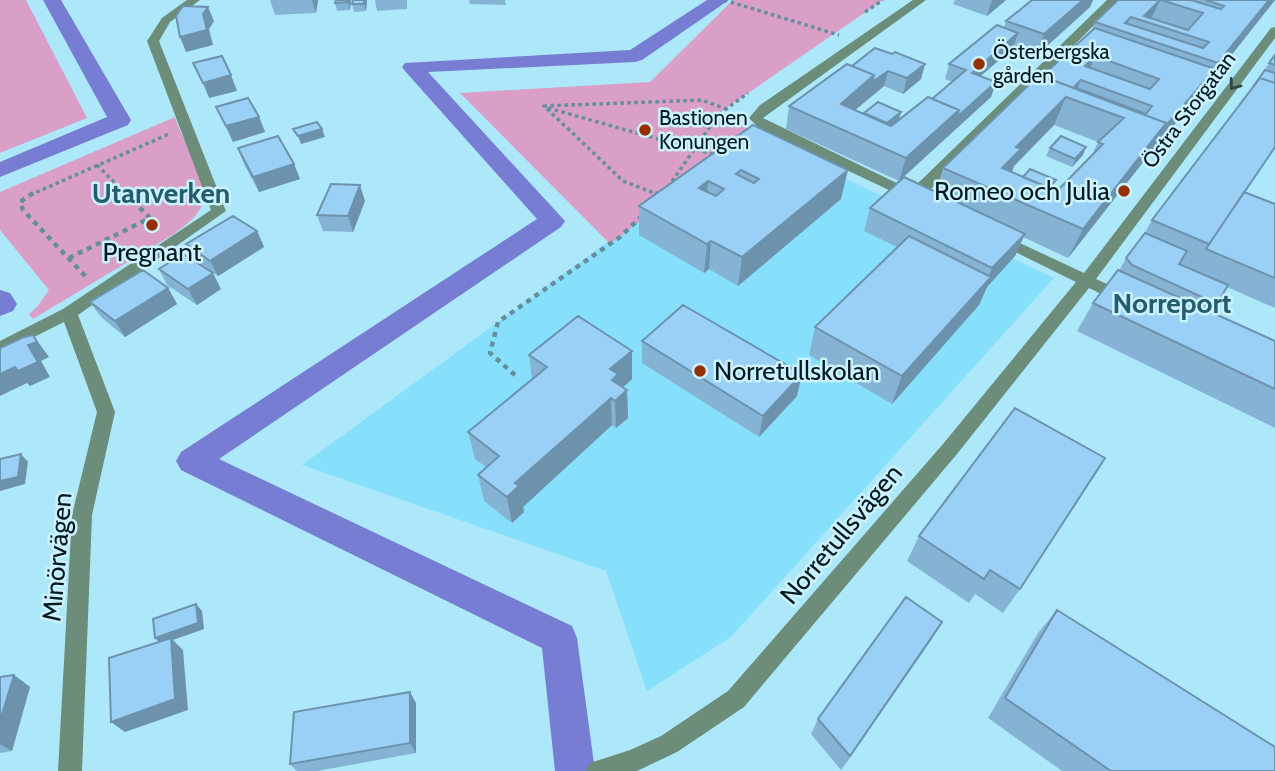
<svg xmlns="http://www.w3.org/2000/svg" width="1275" height="771" viewBox="0 0 1275 771" font-family="Cabin,sans-serif">
  <rect width="100%" height="100%" fill="#ade8fa"/>
  <path fill="#86e0fb" d="M754 135 1054 278 731 637 647 691 606 571 302 465Z"/>
  <path fill="#d99fc6" d="M0 0H26L87 118 0 153Z
    M733 0H883L718 114 756 133 610 244 460 93 650 82Z
    M175 117C181 138 208 181 203 201 200 216 185 225 174 234L33 319 29 314 37 307 49 290 0 230V192Z"/>
  <g fill="none" stroke-linecap="round" stroke-linejoin="round">
    <path fill="#777dd2" fill-rule="evenodd" d="M43 0H61L131 120 128 125 0 177V162L107 117Z
      M707 0H729L642 60 635 62 428 72 565 221 561 227 219 459 572 626 577 638 595 771H555L542 648 181 470 176 461 181 452 537 219 405 71 402 67 405 63 630 50Z
      M0 290 10 293 17 304 13 311 0 316Z"/>
    <path stroke="#638e9b" stroke-width="3.5" stroke-dasharray="3.5 3.5" stroke-linecap="butt" d="M724 0 839 35
      M865 12 883 0
      M548 108 715 155
      M736 123 718 115 748 93
      M97 165 127 195
      M668 187 718 115
      M30 195 169 134
      M659 195 623 181 544 106 702 100 726 109"/>
    <path stroke="#638e9b" stroke-width="4.5" stroke-dasharray="5 5" stroke-linecap="butt" d="M33 193 20 202 23 210 88 279
      M655 193 660 195
      M69 258 150 218 125 193
      M515 375 490 353 498 322 620 237 642 216"/>
    <path fill="#6b8d79" fill-rule="evenodd" d="M187 0H200L170 22 159 41 226 211 78 315 115 412 92 515 82 771H58L72 515 97 412 64 322 0 354V341L63 309 211 210 147 41 162 18Z
      M913 0H926L763 118 911 190 1107 0H1119L920 200H910L760 129 749 118 760 105Z
      M1275 27V38L1096 279 1129 294 1131 298 1129 302H1117L1089 288 957 454 744 707 677 752 637 771H586L590 763 630 750 661 736 728 691 943 444 1076 282 995 242 992 239 995 236H1005L1084 273 1271 28Z"/>
  </g>
  <path fill="#85b3d4" fill-rule="evenodd" d="M270 0H318V1L316 13 275 15Z
    M351 0 350 10 337 11 335 3Z
    M367 0 366 11 354 12 352 4Z
    M375 0H407V9L377 11Z
    M469 0H505L506 5 470 4Z
    M955 0H1006L987 16 953 4Z
    M1032 0H1093L1090 7 1036 56 1013 48 980 76 996 82 991 97 899 181 786 129 789 106 852 66 892 54 925 64 921 79 903 94 884 86 855 110 864 114V113L901 112 899 119 932 99 952 82 945 79 949 64 1004 28 1006 21Z
    M1118 0H1275L1203 91 1151 152 1068 258 1023 237 1015 256 987 287 979 305 892 404 809 355 815 327 897 247 864 231 870 208 936 192 943 168 1091 32 1095 22ZM1054 125 1098 142 1092 155 1057 191 1012 172 1014 166Z
    M1275 55V147L1245 192 1275 204V308L1227 287 1211 312 1275 341V428L1077 331 1093 303 1119 271 1126 258 1145 233 1152 220 1246 96Z
    M216 107 259 117 265 132 233 142Z
    M753 125 841 199 738 286 709 269 704 273 639 235V206Z
    M238 148 294 164 300 179 259 192 244 164Z
    M1050 148 1083 155 1072 167 1046 156Z
    M365 201 353 232 323 231 317 215Z
    M257 231 264 247 218 276 194 260 186 244Z
    M159 269 221 289 197 305 167 285Z
    M168 288 177 304 125 337 101 317 90 302Z
    M642 341 797 396 759 437 642 363Z
    M632 351V379L623 387 627 390 628 418 616 428 612 425 523 507 524 512 512 523 484 501 478 475 486 467 475 459 468 432 532 379 529 355Z
    M1015 408 1020 589 1003 613 975 594 969 603 907 561 919 536Z
    M1057 610 1275 771H1062L988 718 1038 633Z
    M942 622 931 640 841 770 811 734 818 719Z
    M14 675 30 687 12 751 0 753V677Z
    M416 703V753L317 771H297L290 764Z"/>
  <path fill="#6c92ac" d="M312 0H318L316 13Z
    M349 0H351L350 10 348 2Z
    M364 0H367L366 11 364 4Z
    M992 0H1006L987 16Z
    M1083 0H1093L1090 7 1036 56 1044 34Z
    M1160 0 1149 23 1144 16Z
    M1269 0H1275L1203 91 1151 152 1068 258 1083 229 1166 123 1215 69 1218 63Z
    M208 7 214 21 209 29 213 45 186 52 180 37 203 14Z
    M1018 33 1013 48 967 88 972 73Z
    M1095 56 1086 78 1081 80 1074 95 1071 94 1085 66Z
    M925 64 921 79 903 94 907 78Z
    M888 71 884 86 836 126 841 104 874 75Z
    M231 75 237 91 209 98 203 83Z
    M996 82 991 97 899 181 906 158 959 110Z
    M1066 97 1054 125 1014 166 1010 177 1002 168 1016 147Z
    M901 112 899 119 885 131 887 123Z
    M259 117 265 132 233 142 226 126Z
    M322 129 325 137 301 144 298 136Z
    M1086 147 1083 155 1072 167 1075 159Z
    M294 164 300 179 259 192 253 177Z
    M848 170 841 199 738 286 742 257Z
    M708 181 706 210 699 188Z
    M360 185 365 201 353 232 348 216Z
    M257 231 264 247 218 276 210 261Z
    M1025 234 1015 256 987 287 979 305 892 404 902 376 987 281 992 268Z
    M711 241 709 269 704 273 707 244Z
    M213 273 221 289 197 305 188 289Z
    M168 288 177 304 125 337 115 321Z
    M33 335 49 357 41 361 50 377 30 386 27 383 0 396V374L28 345Z
    M632 351V379L619 391 627 390 628 418 616 428 615 401 610 369Z
    M802 374 797 396 759 437 763 416Z
    M611 398 612 425 523 507 524 512 512 523 507 497 515 483Z
    M21 454 28 462 25 484 0 491V481Z
    M196 604 202 611 204 629 173 640 183 650 188 710 125 732 111 722 161 644 155 638Z
    M942 622 931 640 841 770 850 756Z
    M14 675 30 687 12 751 0 744V721Z
    M410 692 416 703V753L410 743Z"/>
  <path fill="#9bd0f6" stroke="#6c92ac" stroke-width="2" fill-rule="evenodd" d="M336 0H349L348 2 335 3Z
    M353 0H364V4H352Z
    M1032 0H1083L1044 34 1006 21Z
    M1118 0H1160L1144 16 1188 30 1203 13 1161 0H1191L1221 9 1224 6 1205 0H1269L1218 63 1095 22ZM1131 17 1209 42 1203 48 1125 23Z
    M183 6 208 7 203 14 207 30 180 37 176 16Z
    M997 25 1018 33 972 73 996 82 957 117 959 110 932 99 966 70 949 64Z
    M1095 28 1215 69 1163 129 1166 123 1042 76ZM1095 56 1159 79 1150 89 1085 66ZM1081 80 1152 106 1146 114 1074 87Z
    M875 48 892 54 895 52 925 64 907 78 888 71 872 82 874 75 852 66Z
    M1275 55V65L1269 63Z
    M222 56 231 75 203 83 193 63Z
    M847 64 874 75 841 104 891 126 928 97 959 110 906 158 789 106Z
    M1265 70 1275 73V83L1260 78 1250 91Z
    M1039 75 1166 123 1083 229 943 168ZM1066 97 1124 118 1098 142 1103 144 1057 191 1002 168 1021 149 1016 147Z
    M1260 78 1275 83V147L1209 244 1152 220Z
    M248 98 259 117 226 126 216 107Z
    M878 102 901 112 887 123 864 113Z
    M317 122 322 129 298 136 293 129Z
    M753 125 848 170 742 257 711 241 707 244 639 206ZM741 170 759 179 754 183 736 174ZM708 181 724 189 716 196 699 188Z
    M278 136 294 164 253 177 238 148Z
    M1061 136 1086 147 1075 159 1050 148Z
    M1030 169 1056 180 1049 188 1023 177Z
    M904 177 1025 234 992 268 870 208Z
    M331 184 360 185 348 216 317 215Z
    M1244 192 1275 204V278L1206 249Z
    M233 216 257 231 210 261 186 244Z
    M1145 233 1187 251 1179 264 1228 285 1217 304 1132 265 1126 258Z
    M909 236 991 277 902 376 815 327Z
    M183 254 213 273 188 289 159 269Z
    M143 270 168 288 115 321 90 302Z
    M1118 270 1275 341V389L1093 303Z
    M683 305 802 374 763 416 642 341Z
    M578 316 632 351 610 369 618 374 612 380 627 390 615 401 611 398 515 483 519 486 507 497 478 475 499 456 468 432 547 367 529 355Z
    M33 335 37 342 28 345 38 362 18 371 15 367 0 374V348L24 337Z
    M1015 408 1105 458 1020 589 990 570 984 579 919 536Z
    M21 454 18 477 0 481V459Z
    M906 597 942 622 850 756 818 719Z
    M196 604 198 623 155 638 153 619Z
    M1057 610 1275 747V771H1111L1005 698Z
    M171 638 175 699 111 722 109 658Z
    M14 675 0 721V677Z
    M410 692V743L290 764 294 712Z"/>
  <defs><path id="oneway-chevron" d="M-2-3.5L2.5 0L-2 3.5" fill="none" stroke-width="1.6" stroke-linecap="round" stroke-linejoin="round" transform="scale(1.75)"/></defs>
  <use stroke="#2d4744" href="#oneway-chevron" transform="translate(1234 85) rotate(127)"/>
  <g fill="#963002" stroke="#cbf2fe" stroke-width="2.5">
    <circle cx="979" cy="64" r="7"/>
    <circle cx="645" cy="130" r="7"/>
    <circle cx="1124" cy="191" r="7"/>
    <circle cx="152" cy="225" r="7"/>
    <circle cx="700" cy="371" r="7"/>
  </g>
  <g text-anchor="middle" stroke-width="5" stroke-linejoin="round" paint-order="stroke">
    <g font-size="21" fill="#031920" stroke="#cbf2fe" text-anchor="start">
      <text x="993" y="59">Österbergska<tspan x="993" dy="24">gården</tspan></text>
      <text x="659" y="125">Bastionen<tspan x="659" dy="24">Konungen</tspan></text>
    </g>
    <g font-size="21" fill="#031920" stroke="#cbf2fe">
      <text transform="translate(1189 110) rotate(-53)" y="7">Östra Storgatan</text>
    </g>
    <g font-size="26" fill="#031920" stroke="#cbf2fe" text-anchor="end">
      <text x="1110" y="200">Romeo och Julia</text>
      <text x="152" y="261" text-anchor="middle">Pregnant</text>
      <text x="714" y="380" text-anchor="start">Norretullskolan</text>
    </g>
    <g font-size="26" fill="#031920" stroke="#cbf2fe">
      <text transform="translate(841 534) rotate(-50)" y="9">Norretullsvägen</text>
      <text transform="translate(57 557) rotate(-85)" y="9">Minörvägen</text>
    </g>
    <g font-size="28" font-weight="bold" fill="#245d6d" stroke="#cbf2fe">
      <text x="161" y="203">Utanverken</text>
      <text x="1172" y="313">Norreport</text>
    </g>
  </g>
</svg>
